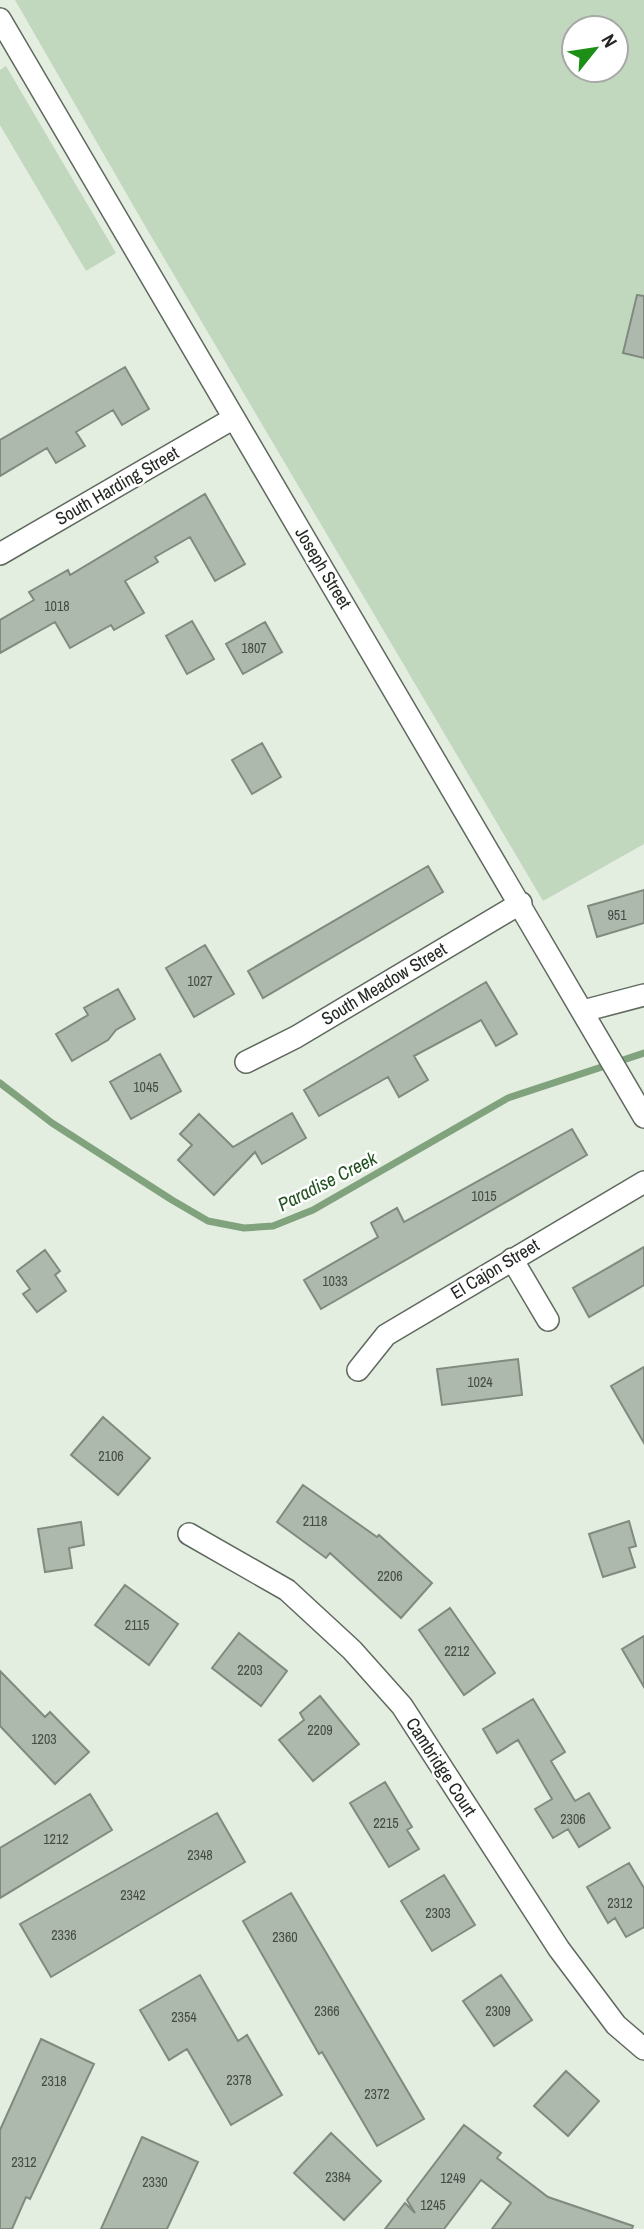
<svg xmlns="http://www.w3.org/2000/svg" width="644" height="2229" viewBox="0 0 644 2229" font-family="'Archivo Narrow',sans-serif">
  <rect width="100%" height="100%" fill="#e3eee1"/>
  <path fill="#c1d7be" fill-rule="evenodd" d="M15 0H644V844L543 901 141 219ZM574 28H616V70H574Z
    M6 66 116 253 86 271 0 125V70Z"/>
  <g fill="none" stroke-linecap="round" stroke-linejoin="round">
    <path stroke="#80a27c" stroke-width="7" d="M0 1083 52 1123 172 1200 208 1221 244 1228 273 1226 313 1210 508 1098 644 1053"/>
  </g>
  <path fill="#adb9ac" stroke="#808a7e" stroke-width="2" d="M637 295 644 296V358L623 353Z
    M125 367 149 409 122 425 113 410 76 432 85 446 56 463 47 448 0 476V440Z
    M205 494 245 564 215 581 190 537 155 557 158 562 125 581 144 613 114 630 111 625 70 648 55 622 0 653V620L34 600 29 592 68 570 70 575Z
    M192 621 214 659 187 674 166 636Z
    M265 622 282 652 243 674 226 644Z
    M262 743 281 777 252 794 232 760Z
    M428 866 443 892 263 998 248 971Z
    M644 890V923L597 937 588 906Z
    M205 945 234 994 194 1017 166 968Z
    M486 982 517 1034 496 1046 481 1020 414 1056 428 1080 399 1097 388 1077 319 1116 304 1090Z
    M118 989 135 1019 116 1030 108 1040 72 1061 56 1034 88 1015 84 1008Z
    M160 1054 181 1091 131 1119 110 1082Z
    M292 1113 306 1138 262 1164 255 1152 214 1195 178 1160 192 1145 180 1134 199 1114 233 1147Z
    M572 1129 587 1155 321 1309 304 1280 378 1237 371 1223 397 1208 404 1222Z
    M644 1247V1285L589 1317 573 1288Z
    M45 1250 60 1271 55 1275 66 1291 37 1312 23 1294 30 1289 17 1271Z
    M518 1359 522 1395 442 1405 437 1369Z
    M644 1367V1443L611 1386Z
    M103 1417 150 1458 118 1495 71 1455Z
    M303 1485 377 1537 379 1535 432 1583 401 1618 330 1553 326 1558 277 1522Z
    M629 1521 636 1546 629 1548 635 1567 603 1577 589 1534Z
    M81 1522 84 1545 69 1548 72 1568 45 1572 38 1529Z
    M125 1585 178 1624 149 1665 95 1625Z
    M450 1608 495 1673 464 1695 419 1630Z
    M239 1633 287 1671 261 1706 212 1668Z
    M644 1636V1687L622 1649Z
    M0 1671 45 1717 50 1712 89 1752 55 1784 0 1726Z
    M320 1696 359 1744 313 1781 279 1740 304 1720 300 1713Z
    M533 1699 565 1752 551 1761 575 1801 589 1793 610 1828 579 1847 568 1829 553 1838 535 1809 552 1799 518 1740 497 1753 483 1729Z
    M385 1782 412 1827 407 1830 419 1849 389 1867 350 1803Z
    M90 1794 112 1830 0 1898V1848Z
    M217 1813 245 1862 51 1977 20 1924Z
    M629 1863 644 1888V1927L626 1937 615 1918 608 1923 587 1887Z
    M444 1875 475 1925 432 1951 401 1901Z
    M291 1893 424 2119 377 2146 322 2052 319 2054 243 1921Z
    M200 1975 238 2041 247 2035 282 2095 231 2125 187 2049 169 2060 140 2010Z
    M501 1975 532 2020 494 2046 463 2001Z
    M41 2039 94 2064 30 2199 26 2197 12 2229H0V2130Z
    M566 2071 599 2101 568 2136 534 2106Z
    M464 2125 501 2153 497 2158 548 2197 633 2226 632 2229H492L511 2203 481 2180 444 2229H385L405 2203 415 2213 407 2200Z
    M331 2133 381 2181 344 2220 294 2173Z
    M142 2137 198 2162 167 2229H101Z"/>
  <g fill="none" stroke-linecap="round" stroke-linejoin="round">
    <defs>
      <path id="minor" d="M0 19 644 1117
        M0 554 234 418
        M583 1011 644 995
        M246 1062 296 1037 521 903
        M512 1259 548 1320
        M358 1370 386 1335 644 1182
        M189 1534 287 1590 352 1650 402 1706 559 1949 616 2025 644 2049"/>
    </defs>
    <use href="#minor" stroke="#5f695e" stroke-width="24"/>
    <use href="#minor" stroke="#fff" stroke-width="21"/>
  </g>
  <g text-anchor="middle" stroke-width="5" stroke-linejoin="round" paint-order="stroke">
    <g font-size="14" fill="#464c45">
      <text x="57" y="611">1018</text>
      <text x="254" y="653">1807</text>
      <text x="617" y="920">951</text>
      <text x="200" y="986">1027</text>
      <text x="146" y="1092">1045</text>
      <text x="484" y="1201">1015</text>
      <text x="335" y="1286">1033</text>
      <text x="480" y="1387">1024</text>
      <text x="111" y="1461">2106</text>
      <text x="315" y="1526">2118</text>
      <text x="390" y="1581">2206</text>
      <text x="137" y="1630">2115</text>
      <text x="457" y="1656">2212</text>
      <text x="250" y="1675">2203</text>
      <text x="320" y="1735">2209</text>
      <text x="44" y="1744">1203</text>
      <text x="573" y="1824">2306</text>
      <text x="386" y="1828">2215</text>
      <text x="56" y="1844">1212</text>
      <text x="200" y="1860">2348</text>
      <text x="133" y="1900">2342</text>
      <text x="620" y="1908">2312</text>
      <text x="438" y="1918">2303</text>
      <text x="64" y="1940">2336</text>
      <text x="285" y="1942">2360</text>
      <text x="327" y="2016">2366</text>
      <text x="498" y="2016">2309</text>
      <text x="184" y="2022">2354</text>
      <text x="239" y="2085">2378</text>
      <text x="54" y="2086">2318</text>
      <text x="377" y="2099">2372</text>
      <text x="24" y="2167">2312</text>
      <text x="338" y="2182">2384</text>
      <text x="453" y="2183">1249</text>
      <text x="155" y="2187">2330</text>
      <text x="433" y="2210">1245</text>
    </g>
    <g font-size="18" fill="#232823" stroke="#fff">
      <text transform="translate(117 486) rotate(-30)" y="6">South Harding Street</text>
      <text transform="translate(323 568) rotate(59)" y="6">Joseph Street</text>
      <text transform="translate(384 984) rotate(-31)" y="6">South Meadow Street</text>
      <text transform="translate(495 1269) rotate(-31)" y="6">El Cajon Street</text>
      <text transform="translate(441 1767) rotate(57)" y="6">Cambridge Court</text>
    </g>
    <g font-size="19" font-style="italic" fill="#235420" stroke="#fff">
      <text transform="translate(327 1181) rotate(-27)" y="7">Paradise Creek</text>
    </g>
  </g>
  <g transform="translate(595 49) rotate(60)"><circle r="33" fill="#ffffff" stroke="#a7a9a7" stroke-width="2"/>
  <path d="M0-5L12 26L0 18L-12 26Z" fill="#1d8f17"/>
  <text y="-10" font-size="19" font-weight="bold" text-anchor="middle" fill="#232823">N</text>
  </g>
</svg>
